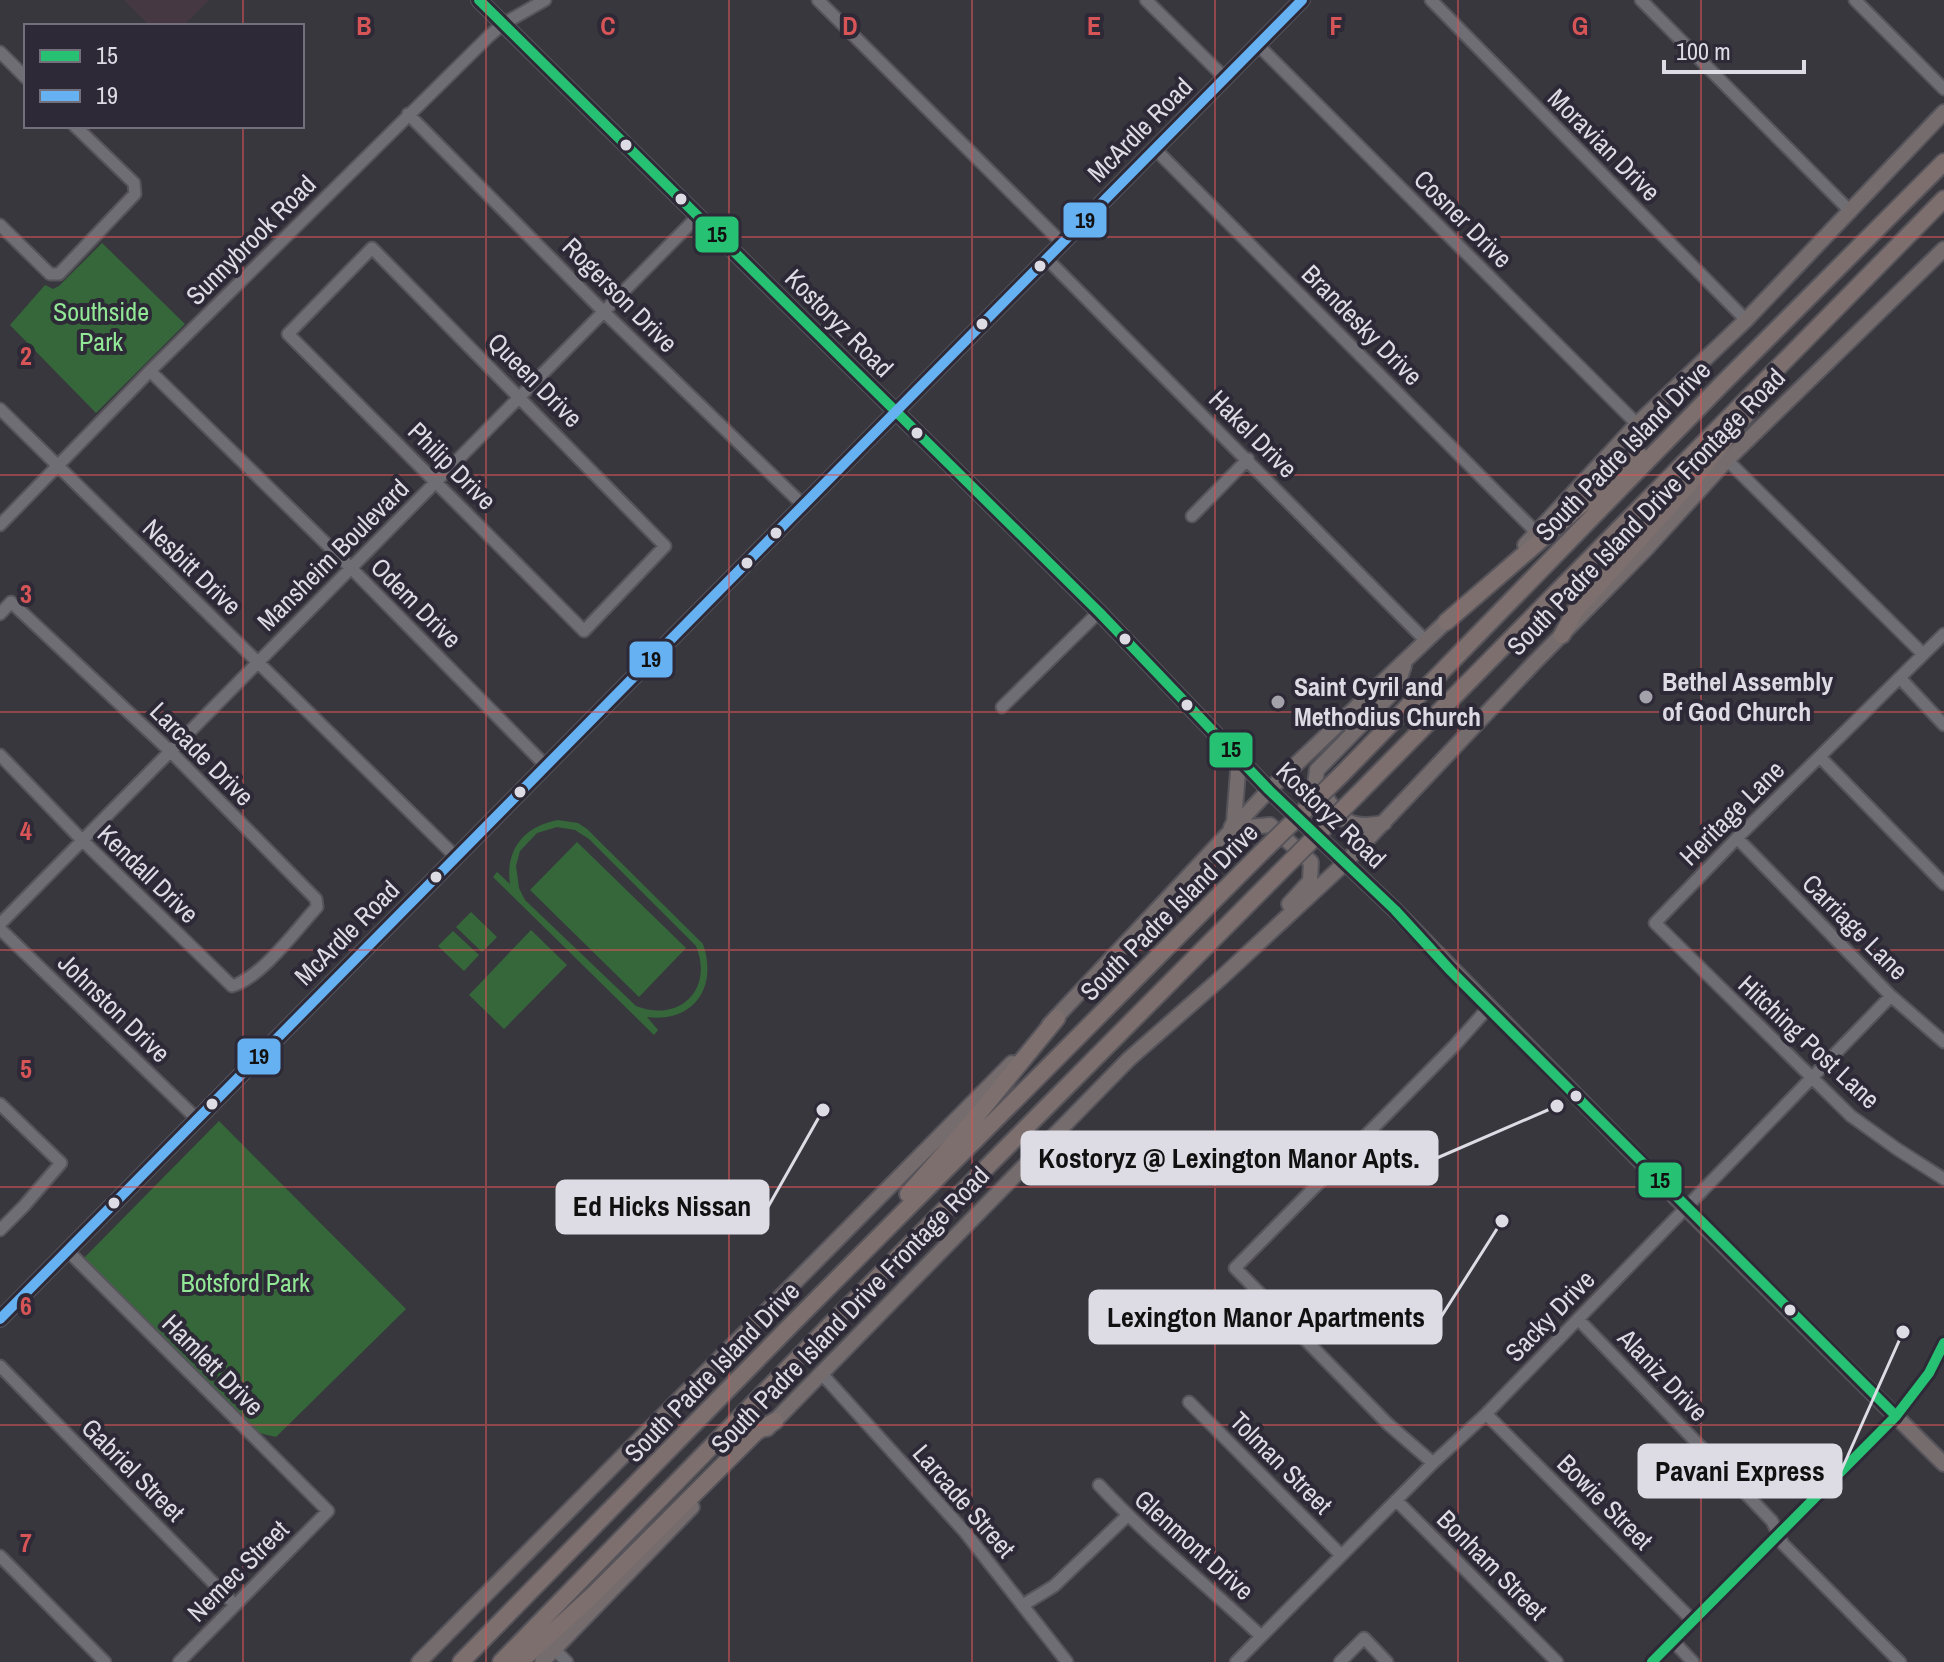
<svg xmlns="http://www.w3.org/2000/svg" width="1944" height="1662" viewBox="0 0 1944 1662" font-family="'Archivo Narrow',sans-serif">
  <rect width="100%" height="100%" fill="#38373e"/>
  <path fill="#463842" d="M124 0H209L183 26H150Z"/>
  <path fill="#35673a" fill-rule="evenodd" d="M102 243 185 324 96 413 10 325 45 285 53 289 59 286Z
    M558 820 578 823 587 829 703 944C718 987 694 1023 647 1017L658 1030 654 1035 493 877 497 872 510 884C505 850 524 826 558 820ZM557 827 575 830 589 839 696 946C714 990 679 1023 636 1006L525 900 519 888 516 866 520 851 537 833Z
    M577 842 686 948 639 997 530 890Z
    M471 912 497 937 482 952 456 927Z
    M531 930 567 965 504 1029 469 995Z
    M453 931 479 955 464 971 438 946Z
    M219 1121 406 1309 276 1437 259 1433 84 1258Z"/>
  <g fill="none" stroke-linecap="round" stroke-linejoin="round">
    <defs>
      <path id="minor" d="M818 0 1062 243
        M1146 0 1225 78
        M1431 0 1746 320
        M1641 0 1851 212
        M1855 0 1944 89
        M1258 45 1637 424
        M0 52 26 78
        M408 114 604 312 803 505
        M1155 149 1537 533
        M0 225 50 274H59L135 194 134 183 75 126
        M372 248 665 546 584 631 288 334Z
        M1047 259 1426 641
        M150 371 351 568 546 766
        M0 409 456 857
        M1727 460 1923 654
        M1192 516 1248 459
        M0 525 150 371 489 36 503 24 545 0
        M0 614 11 602 170 751 316 899 317 907C296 930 261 978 232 986L82 840 0 755
        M1944 634 1737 838 1655 923 1851 1116 1897 1149 1944 1179
        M1900 678 1944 725
        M1002 707 1099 612
        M1820 757 1944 884
        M1737 838 1891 996 1944 1042
        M0 924 697 217
        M0 929 197 1119
        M0 1104 61 1163 24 1206 0 1230
        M67 1250 328 1511 179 1662
        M1578 1319 1772 1521 1783 1544 1900 1662
        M0 1366 235 1605
        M821 1373 965 1532 1067 1662
        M1189 1402 1341 1555
        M1486 1414 1693 1621
        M1433 1463 1388 1424 1235 1268 1455 1045 1489 1007
        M1099 1485C1149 1539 1207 1585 1261 1636
        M1396 1500 1557 1662
        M0 1556 105 1662
        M1023 1605 1054 1586 1127 1516
        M1673 1641 1693 1662
        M554 1649 567 1662
        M1236 1662 1433 1463 1486 1414 1891 996
        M1340 1662 1364 1638 1387 1662
        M1652 1662 1896 1416 1929 1373 1944 1343"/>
      <path id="major" d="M479 0 1099 612 1269 790 1395 910 1685 1207 1944 1464
        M1525 545 1637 424 1746 320 1944 112
        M1384 823C1340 831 1340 814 1315 783L1317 770 1396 689 1404 666
        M1231 828 1234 822 1239 759
        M1234 833 1250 827 1270 825 1311 862 1310 881 1289 904
        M1049 1025 1269 790 1453 615
        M0 1319 1302 0
        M767 1429 1129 1059 1221 978 1345 863 1534 663 1646 549 1727 460 1944 249
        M419 1662 1012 1063
        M542 1662 692 1507"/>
      <path id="highway" d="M1446 622 1639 455
        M1562 635 1575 611 1686 488 1750 410
        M1342 774 1722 384 1944 162
        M1358 794 1944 199
        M908 1194 971 1123 1057 1018
        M461 1662 792 1324 1261 853
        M501 1662 833 1322 1278 874
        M520 1662 594 1594 756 1432 775 1421"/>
    </defs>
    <use href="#minor" stroke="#56545a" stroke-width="15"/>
    <use href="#major" stroke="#56545a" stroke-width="18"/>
    <use href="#highway" stroke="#56545a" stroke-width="20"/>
    <use href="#minor" stroke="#6f6e74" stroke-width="11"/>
    <use href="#major" stroke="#746c6d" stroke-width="14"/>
    <use href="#highway" stroke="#7d6f6e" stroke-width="16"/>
    <defs>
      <path id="highway-bridge" d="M1261 853 1342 774
        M1278 874 1358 794"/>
    </defs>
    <use href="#highway-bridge" stroke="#56545a" stroke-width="20" stroke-linecap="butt"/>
    <use href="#highway-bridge" stroke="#7d6f6e" stroke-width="16"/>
    <defs>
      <path id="bus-1" d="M479 0 1099 612 1269 790 1395 910 1451 971 1896 1416
        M1652 1662 1896 1416 1929 1373 1944 1343"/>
      <path id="bus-2" d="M0 1319 1302 0"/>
    </defs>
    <use href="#bus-1" stroke="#2d2936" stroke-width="16"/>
    <use href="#bus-2" stroke="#2d2936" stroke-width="16"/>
    <use href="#bus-1" stroke="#26c172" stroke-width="10"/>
    <use href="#bus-2" stroke="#66b1f2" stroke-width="10"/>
  </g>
  <path fill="none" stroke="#d85557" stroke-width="2" stroke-opacity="0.55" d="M243 0V26M486 0V1662M729 0V1662M972 0V1662M1215 0V1662M1458 0V1662M1701 0V1662M243 126V1662M0 237H1944M0 475H1944M0 712H1944M0 950H1944M0 1187H1944M0 1425H1944"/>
  <g fill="#dddbe4" stroke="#2d2936" stroke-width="3">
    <circle cx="626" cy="145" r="7"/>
    <circle cx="681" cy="199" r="7"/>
    <circle cx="1040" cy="266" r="7"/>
    <circle cx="982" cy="324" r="7"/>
    <circle cx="917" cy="433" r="7"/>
    <circle cx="776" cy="533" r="7"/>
    <circle cx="747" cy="563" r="7"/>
    <circle cx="1125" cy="639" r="7"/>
    <circle cx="1187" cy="705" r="7"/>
    <circle cx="520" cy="792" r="7"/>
    <circle cx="436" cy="877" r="7"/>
    <circle cx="1576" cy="1096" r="7"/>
    <circle cx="212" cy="1104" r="7"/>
    <circle cx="114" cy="1203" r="7"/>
    <circle cx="1790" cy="1310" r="7"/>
  </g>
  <g fill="#a3a2aa" stroke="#2d2936" stroke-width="3">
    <circle cx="1646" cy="697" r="8"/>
    <circle cx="1278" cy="702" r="8"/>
  </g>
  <g text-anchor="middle" stroke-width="8" stroke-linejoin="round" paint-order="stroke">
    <g font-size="26" fill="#dddbe4" stroke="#2d2936">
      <text transform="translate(1140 130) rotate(-45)" y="9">McArdle Road</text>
      <text transform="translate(1604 145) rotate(45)" y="9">Moravian Drive</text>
      <text transform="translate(1463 219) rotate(45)" y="9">Cosner Drive</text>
      <text transform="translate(251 240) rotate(-45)" y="9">Sunnybrook Road</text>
      <text transform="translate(620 295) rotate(45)" y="9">Rogerson Drive</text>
      <text transform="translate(839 323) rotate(45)" y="9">Kostoryz Road</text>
      <text transform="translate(1362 325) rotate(45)" y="9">Brandesky Drive</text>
      <text transform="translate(535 380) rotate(45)" y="9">Queen Drive</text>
      <text transform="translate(1253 434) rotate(45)" y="9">Hakel Drive</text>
      <text transform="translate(1623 451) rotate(-46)" y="9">South Padre Island Drive</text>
      <text transform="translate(452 466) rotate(45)" y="9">Philip Drive</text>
      <text transform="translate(1646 512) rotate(-46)" y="9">South Padre Island Drive Frontage Road</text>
      <text transform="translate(333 555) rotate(-45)" y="9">Mansheim Boulevard</text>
      <text transform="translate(192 567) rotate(44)" y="9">Nesbitt Drive</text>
      <text transform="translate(416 603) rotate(45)" y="9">Odem Drive</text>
      <text transform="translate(202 754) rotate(45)" y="9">Larcade Drive</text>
      <text transform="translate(1732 813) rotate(-45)" y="9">Heritage Lane</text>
      <text transform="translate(1331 815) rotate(44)" y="9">Kostoryz Road</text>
      <text transform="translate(148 874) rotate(44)" y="9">Kendall Drive</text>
      <text transform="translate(1169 912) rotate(-45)" y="9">South Padre Island Drive</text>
      <text transform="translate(1855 927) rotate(45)" y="9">Carriage Lane</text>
      <text transform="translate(347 933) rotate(-45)" y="9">McArdle Road</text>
      <text transform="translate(114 1008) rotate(44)" y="9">Johnston Drive</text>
      <text transform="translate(1809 1042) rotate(43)" y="9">Hitching Post Lane</text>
      <text transform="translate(850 1310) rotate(-46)" y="9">South Padre Island Drive Frontage Road</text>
      <text transform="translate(1550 1316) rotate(-46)" y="9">Sacky Drive</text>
      <text transform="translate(213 1365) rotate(45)" y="9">Hamlett Drive</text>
      <text transform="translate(712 1372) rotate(-46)" y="9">South Padre Island Drive</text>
      <text transform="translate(1663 1375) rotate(46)" y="9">Alaniz Drive</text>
      <text transform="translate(1281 1463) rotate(45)" y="9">Tolman Street</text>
      <text transform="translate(133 1470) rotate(45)" y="9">Gabriel Street</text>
      <text transform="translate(964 1501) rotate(49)" y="9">Larcade Street</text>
      <text transform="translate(1605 1502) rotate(45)" y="9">Bowie Street</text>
      <text transform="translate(1194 1545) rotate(42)" y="9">Glenmont Drive</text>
      <text transform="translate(1492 1565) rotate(45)" y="9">Bonham Street</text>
      <text transform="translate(238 1571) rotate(-45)" y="9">Nemec Street</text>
    </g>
    <g font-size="26" fill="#91e795" stroke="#2d2936">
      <text x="101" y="321">Southside<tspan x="101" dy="30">Park</tspan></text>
      <text x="245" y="1292">Botsford Park</text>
    </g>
    <g font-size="26" font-weight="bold" fill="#dddbe4" stroke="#2d2936" text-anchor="start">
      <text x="1662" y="691">Bethel Assembly<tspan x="1662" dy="30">of God Church</tspan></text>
      <text x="1294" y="696">Saint Cyril and<tspan x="1294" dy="30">Methodius Church</tspan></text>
    </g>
  </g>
  <g font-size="26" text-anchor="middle" font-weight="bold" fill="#d85557" stroke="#2d2936" stroke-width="8" stroke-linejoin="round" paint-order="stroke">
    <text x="364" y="35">B</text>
    <text x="608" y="35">C</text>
    <text x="850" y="35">D</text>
    <text x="1094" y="35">E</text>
    <text x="1336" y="35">F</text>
    <text x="1580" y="35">G</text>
    <text x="26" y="365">2</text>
    <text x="26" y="603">3</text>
    <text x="26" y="840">4</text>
    <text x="26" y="1078">5</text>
    <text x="26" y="1315">6</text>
    <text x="26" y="1552">7</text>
  </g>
  <path fill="none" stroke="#dddbe4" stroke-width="3" d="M1557 1106L1437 1158M823 1110L768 1207M1502 1221L1441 1317M1903 1332L1841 1471"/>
  <g fill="#dddbe4" stroke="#2d2936" stroke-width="3">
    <circle cx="1557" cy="1106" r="8"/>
    <circle cx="823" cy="1110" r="8"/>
    <circle cx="1502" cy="1221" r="8"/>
    <circle cx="1903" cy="1332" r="8"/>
  </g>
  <g fill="#dddbe4" stroke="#dddbe4" stroke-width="3">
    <rect x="1022" y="1132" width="415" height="52" rx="8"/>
    <rect x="557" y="1181" width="211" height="52" rx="8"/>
    <rect x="1090" y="1291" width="351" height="52" rx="8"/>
    <rect x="1639" y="1445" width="202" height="52" rx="8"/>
  </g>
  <g font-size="28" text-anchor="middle" font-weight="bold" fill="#111">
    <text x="1229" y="1168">Kostoryz @ Lexington Manor Apts.</text>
    <text x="662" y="1216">Ed Hicks Nissan</text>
    <text x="1266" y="1327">Lexington Manor Apartments</text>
    <text x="1740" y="1481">Pavani Express</text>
  </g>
  <g stroke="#2d2936" stroke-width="3">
    <rect x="1062" y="201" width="46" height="38" rx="8" fill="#66b1f2"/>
    <rect x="694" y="215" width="46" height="39" rx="8" fill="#26c172"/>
    <rect x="628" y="640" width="46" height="39" rx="8" fill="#66b1f2"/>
    <rect x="1208" y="731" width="46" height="38" rx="8" fill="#26c172"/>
    <rect x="236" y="1037" width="46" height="39" rx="8" fill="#66b1f2"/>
    <rect x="1637" y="1161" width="46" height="38" rx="8" fill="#26c172"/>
  </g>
  <g font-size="22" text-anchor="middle" font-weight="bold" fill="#111">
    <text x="1085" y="228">19</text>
    <text x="717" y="242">15</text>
    <text x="651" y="667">19</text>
    <text x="1231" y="757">15</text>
    <text x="259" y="1064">19</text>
    <text x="1660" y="1188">15</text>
  </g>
  <rect x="24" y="24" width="280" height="104" fill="#2d2936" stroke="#73707c" stroke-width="2"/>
  <rect x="40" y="50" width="40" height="12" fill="#26c172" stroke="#73707c" stroke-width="2"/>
  <text x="96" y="64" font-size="24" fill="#dddbe4">15</text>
  <rect x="40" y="90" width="40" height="12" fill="#66b1f2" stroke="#73707c" stroke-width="2"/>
  <text x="96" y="104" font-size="24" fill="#dddbe4">19</text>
  <path d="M1664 60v12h140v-12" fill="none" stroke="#dddbe4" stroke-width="4"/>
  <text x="1676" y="60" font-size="24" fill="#dddbe4" stroke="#2d2936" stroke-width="6" paint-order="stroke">100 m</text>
</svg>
